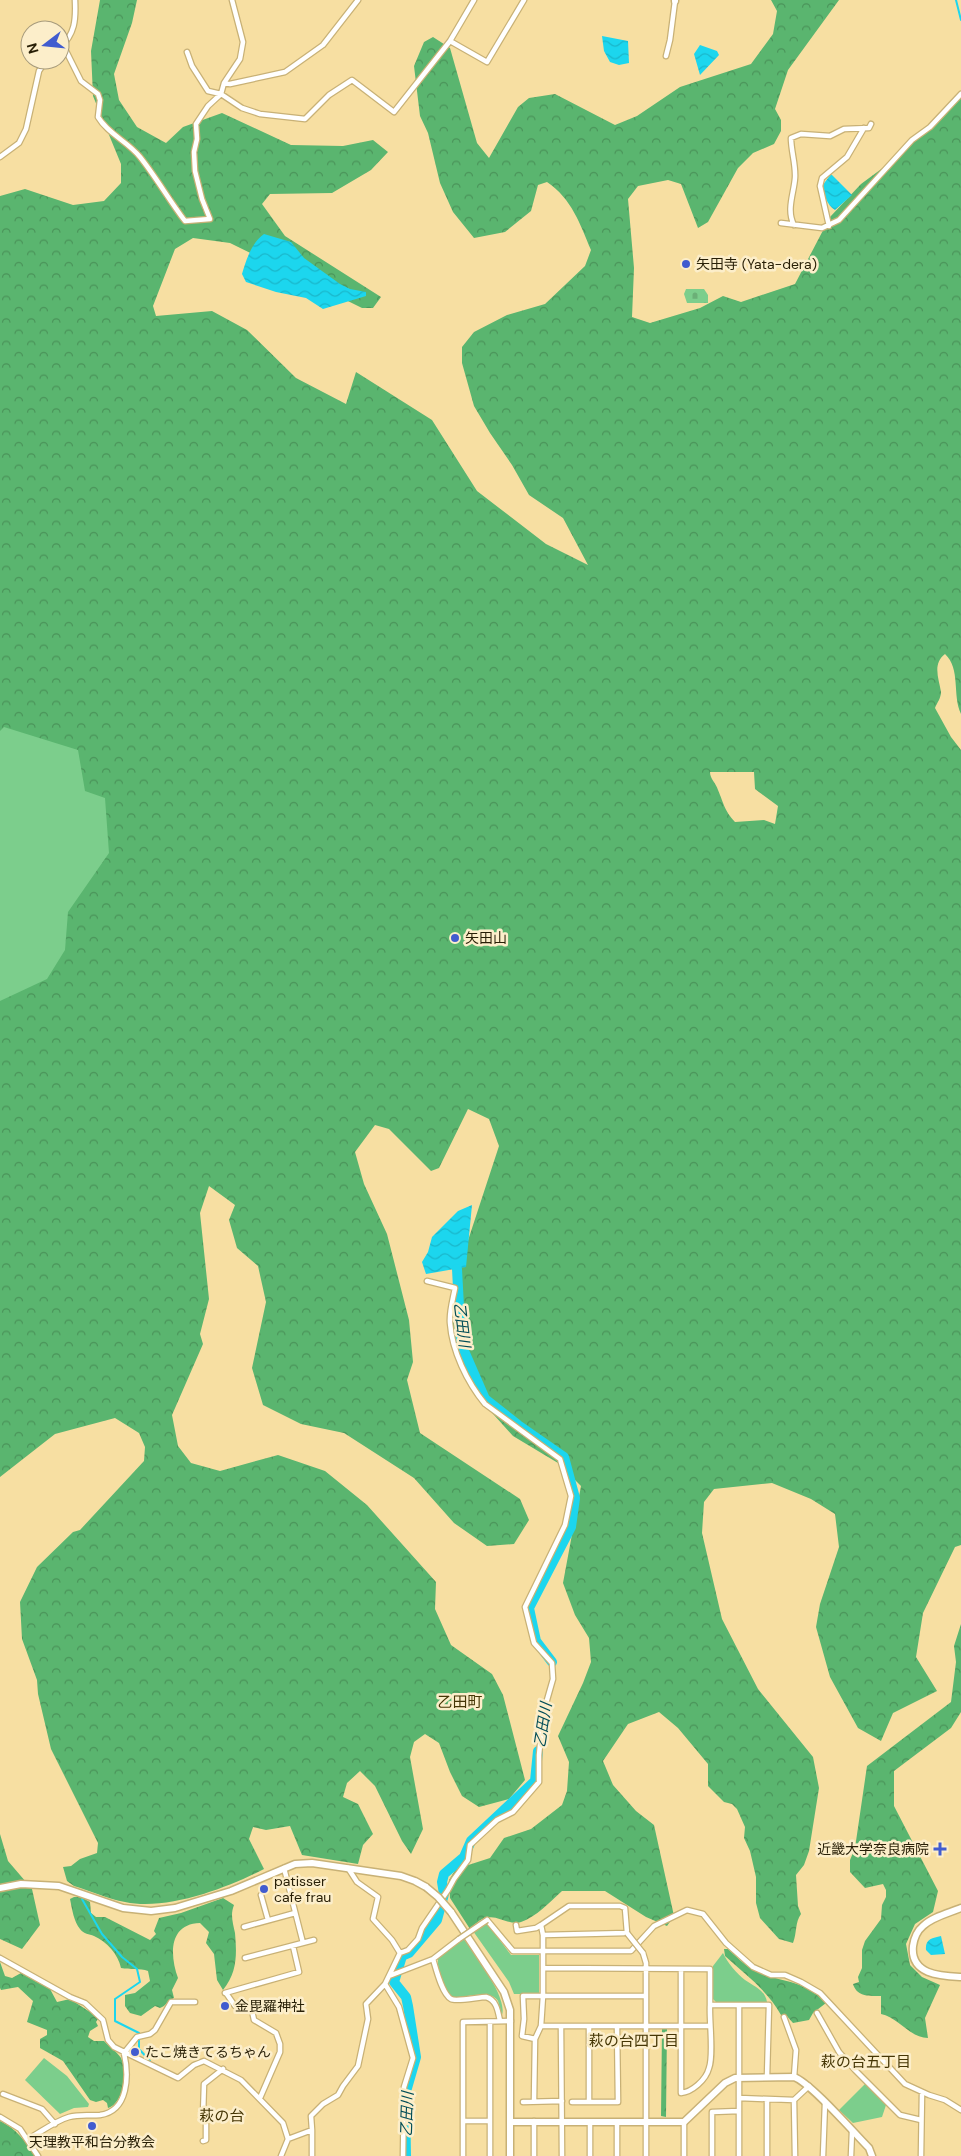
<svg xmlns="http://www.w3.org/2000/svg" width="961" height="2156" viewBox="0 0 961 2156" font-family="'DM Sans','Noto Sans JP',sans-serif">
  <defs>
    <pattern id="forest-crowns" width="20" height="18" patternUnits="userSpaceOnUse" patternTransform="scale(1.25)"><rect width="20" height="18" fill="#5ab56f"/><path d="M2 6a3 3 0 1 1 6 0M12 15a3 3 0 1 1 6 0" fill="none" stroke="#4a9359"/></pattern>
    <pattern id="cemetery-stones" width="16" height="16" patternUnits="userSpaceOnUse" patternTransform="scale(1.25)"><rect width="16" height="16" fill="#7cce8c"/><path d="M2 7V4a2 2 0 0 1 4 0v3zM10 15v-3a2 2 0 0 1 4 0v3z" fill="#6bb077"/></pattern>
    <pattern id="water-waves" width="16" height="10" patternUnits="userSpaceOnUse" patternTransform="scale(1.25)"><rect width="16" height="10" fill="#1cd6ee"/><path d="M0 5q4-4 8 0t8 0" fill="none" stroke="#1ab7cb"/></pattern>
  </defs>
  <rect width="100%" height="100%" fill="#f7dfa2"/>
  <path fill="url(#forest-crowns)" fill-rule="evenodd" d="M100 0H137L132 23 114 74 119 100 137 127 166 143 183 127 222 113 291 145 343 146 373 140 388 152 371 170 332 193 270 194 262 204 285 236 381 297 373 308H362L230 243 193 238 175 249 153 306 156 316 212 311 247 330 296 378 346 404 356 372 432 420 477 491 546 544 588 565 563 518 529 495 512 465 490 433 474 406 462 363V347L474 332 507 315 545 304 585 266 591 250C580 224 572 199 547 182L538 185 531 211 505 232 474 238 453 212 440 183 428 133 420 116 414 66 424 42 433 37 450 48 477 143 489 158 518 107 529 98 555 94 615 125 637 116 680 87 751 64 773 34 777 11 771 0H839L788 70 775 109 781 120V131L774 144 753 153 738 168 708 222 698 228 681 184 668 180 638 186 628 199 634 268 632 317 650 323 700 308 723 296 741 302 795 284 830 217 861 184 884 167 961 97V714C952 695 961 669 945 654 932 664 939 679 941 692 941 698 937 703 935 708L951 737 961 750V1545L955 1547 923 1613 916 1657 937 1691 893 1713 881 1741 858 1728 830 1677 816 1627 820 1604 839 1547 835 1514 811 1499 772 1483 714 1489 704 1502 702 1533 722 1619 758 1689 813 1757 819 1788 809 1851 804 1865 796 1875 798 1906 801 1914C795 1922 797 1933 793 1943L779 1939 760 1918 756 1903V1877L750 1851 744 1838 745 1827 737 1809 732 1804 724 1802 708 1786V1764L678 1728 659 1712 628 1724 603 1761 613 1785 636 1811 654 1825 674 1916 667 1926 646 1917 605 1891H562C550 1902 536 1917 521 1922 509 1926 497 1914 486 1918 480 1919 474 1925 470 1929L450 1898 449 1880 456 1869 490 1858 504 1838 531 1829 562 1805 567 1791 569 1762 558 1736 583 1683 591 1662 589 1638 575 1615 563 1583 581 1486 558 1463 513 1436 476 1395 455 1350 450 1322 456 1277 499 1146 489 1119 468 1109 439 1168 431 1171 389 1129 375 1125 355 1152 364 1184 387 1234 409 1320 413 1362 407 1380 420 1433 520 1499 529 1520 514 1544 487 1546 454 1523 414 1478 344 1433 301 1424 263 1405 252 1368 266 1302 258 1266 237 1248 229 1220 235 1205 209 1186 200 1213 209 1299 200 1334 203 1344 172 1415 178 1446 191 1463 220 1471 278 1455 325 1471 367 1505 436 1582 435 1609 451 1645 492 1674 503 1695 525 1780 509 1799 479 1807 462 1796 450 1772 439 1743 425 1734 414 1742 410 1757 423 1829 411 1854 402 1841 375 1786 360 1771 347 1783 343 1797 358 1804 373 1834 363 1845 358 1864 302 1855 290 1826 266 1830 253 1827 249 1839 264 1869C227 1888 167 1911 125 1902 108 1899 91 1891 74 1886L67 1881 63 1867 71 1866 80 1859 97 1853 98 1843 51 1749 38 1694 37 1680 22 1639 20 1602 37 1567 73 1532 80 1530 144 1461 145 1447 139 1433 115 1418 55 1434 0 1477V196L25 189 73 205 104 201 121 183V164L93 96 91 51ZM710 772H754L755 789 778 806 775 824 764 820 735 822C724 810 724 804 718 790 716 783 710 779 710 772Z
    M961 1624V1712L951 1728 894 1771V1806L938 1891 933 1912 915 1924 906 1944 910 1965 922 1977 940 1985 925 2018 928 2038C910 2038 898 2017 881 2014V1996C869 1996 857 1997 853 1984L859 1982 858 1977 862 1968V1950L865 1941 881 1919 882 1905 886 1897V1890L883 1884 865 1888 850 1872V1860L855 1848 867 1766 951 1702 956 1662 954 1646Z
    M0 1834 8 1861 32 1889 40 1925 22 1949 0 1939Z
    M74 1897H81L90 1902 91 1913 96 1917H105L150 1940 156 1934 154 1931 159 1918 181 1913 223 1898 234 1905C230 1915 233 1923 235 1933 237 1955 237 1973 223 1990L217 1980 214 1954 206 1943 209 1932 200 1923C168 1924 170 1956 178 1978L172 1990 174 1998C168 2000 166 2006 160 2008L155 2006 141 2016 130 2013 125 2006V1995L135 1993 150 1981 148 1971C140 1968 130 1970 121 1968 118 1954 107 1942 94 1936 89 1934 84 1934 80 1929 74 1922 72 1909 70 1899Z
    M724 1949H728C736 1956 743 1964 752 1969 779 1984 802 1977 826 2003L813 2013 809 2020 793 2023 786 2015H781C768 1991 745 1974 725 1956Z
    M0 1962 5 1976 12 1978 21 1973 50 1989 57 2002 70 1999 90 2012 98 2019 96 2022 98 2026 90 2031 88 2037 94 2041H104C109 2046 117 2052 121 2058 128 2071 124 2103 108 2108L107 2103 103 2100 96 2102 90 2100 63 2061 40 2048V2039L47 2035V2030L27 2022 33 2001 18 1987 1 1990 0 1988Z
    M662 2028H667L666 2117 661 2116Z
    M0 2121C16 2128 26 2142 35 2156H0Z"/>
  <path fill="url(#cemetery-stones)" d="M686 289H704L708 295V303H687L684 294Z"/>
  <path fill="#7cce8c" d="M4 727 78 750 85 791 105 798 109 853 68 912 65 950 47 979 0 1001V731Z
    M487 1923 511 1955H539V1994H514L509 1982 473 1931Z
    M464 1939C474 1954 511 2001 501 2017 500 2012 500 2006 498 2001 491 1989 466 1997 455 1998 442 1993 437 1969 438 1957Z
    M723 1953C727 1962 737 1974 745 1980 755 1987 765 1990 767 2002H716L713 1999V1966Z
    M44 2058 67 2076 89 2104 88 2107 74 2108 60 2114 25 2080Z
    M865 2084 886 2105 882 2117 853 2123 839 2110Z"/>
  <path fill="url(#water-waves)" d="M602 36 628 41 629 63 619 65 610 62 604 51Z
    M700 45 717 51 719 55 700 75 694 54Z
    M831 174 852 195 835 210C827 205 824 195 822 186Z
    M264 234 291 242 304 258 340 284 350 289 366 292V296L323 309 306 298 276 292 246 282 242 274C246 260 252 242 264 234Z
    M472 1205 466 1267 426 1274 422 1262 428 1252 432 1237 458 1211Z
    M941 1936 945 1954 931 1955 926 1950C925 1939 932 1938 941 1936Z"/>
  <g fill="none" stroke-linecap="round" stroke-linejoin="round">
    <path stroke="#1cd6ee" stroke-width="2" d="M956 0 961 20
      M82 1899 102 1934 122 1957 137 1969 140 1982 115 1999V2021L139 2033V2049L150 2061"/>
    <path stroke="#1cd6ee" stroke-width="10" d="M457 1269 461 1344 485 1399 518 1425 564 1457 575 1498 571 1527 529 1608 536 1641 552 1662
      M406 2156 405 2095 416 2057 408 2006 406 1997 394 1982 402 1956 409 1953 437 1920 444 1894 442 1882 444 1874 464 1857 471 1841 535 1781 538 1751"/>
    <defs>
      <path id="street" d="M450 41 487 62 524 0
        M63 45 81 81 98 94 100 100 98 117C108 134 127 141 140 157 156 177 169 200 185 221L210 219 202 199 195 171 194 152 197 139 196 124 208 106 221 94 224 83 240 59 243 42 232 0
        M60 48C75 34 76 20 75 0
        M187 52 192 66 208 91 221 94 242 108 260 114 305 119 329 95 352 80 394 112 450 41 474 0
        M666 56 670 40 675 1
        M224 83 230 84 285 72 323 45 358 0
        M0 157 19 143 26 129 39 71 46 60
        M781 223 822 228 839 220 912 140 930 127 961 94
        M794 225C786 210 794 193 795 178 796 165 791 151 791 138L801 134 830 136 844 129 869 128 871 124
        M829 226 820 186 822 178 847 157 864 128
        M284 1868 303 1943
        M348 1868 357 1882 378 1897 373 1919 392 1940 400 1953
        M261 1895 268 1920
        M487 1920 513 1951H631L654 1926 687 1910 703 1914 726 1943 753 1967 771 1975H785L801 1982 820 1993 905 2084 929 2095 945 2100 961 2110
        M516 1925 517 1931 536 1928 541 1925
        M244 1927 295 1913
        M643 1953 646 1963V2156
        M0 1958 70 1997 85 2003 103 2020 108 2040 114 2047 178 2078 194 2065 204 2061 241 2080 283 2123 288 2139 281 2156
        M245 1958 314 1940
        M433 1959C436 1969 442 1994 451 1999 456 2002 479 1997 486 1997 497 2000 498 2012 500 2021
        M543 1968 710 1969V2005H769L767 2077
        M681 1969V2093C692 2092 706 2080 709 2068 714 2055 709 2021 710 2005
        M389 1976 433 1959 459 1939
        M385 1984 399 2007 413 2058 404 2087 403 2156
        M225 1993 299 1972 293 1946
        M226 1993 235 2006 247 2004 251 2006 254 2020 276 2033 280 2044V2052L260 2098
        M739 2005V2156
        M817 2013 839 2052 855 2070 900 2115 921 2120
        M784 2017 796 2050 794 2077
        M541 2026H709
        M561 2026 562 2156
        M589 2027V2101
        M535 2039 522 2036 524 2019 523 1996H646
        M3 2094 42 2109 55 2124
        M739 2098 794 2100 809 2086
        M794 2100 795 2156
        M534 2101 535 2039 541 2026 543 1996V1935L541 1925 569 1906H620L625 1908 627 1933 543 1935
        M523 2102 562 2101
        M572 2102H618L617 2026
        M0 2117 20 2129 38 2156
        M463 2121H490
        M534 2121V2156
        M590 2122V2156
        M312 2130V2156
        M28 2139C41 2132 55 2121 69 2117 80 2114 90 2116 100 2115 129 2111 129 2075 124 2053L137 2037 150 2034 155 2030 171 2002H195
        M288 2139 312 2130 311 2116 323 2104 338 2095 343 2086 358 2066 368 2019 366 2004 385 1984 400 1953 408 1950 418 1939 422 1928 448 1890 454 1879 468 1860 470 1845 497 1820 513 1812 539 1782V1755L543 1714 553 1679 552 1663 534 1643 525 1607 565 1525 571 1496 560 1459 485 1404C467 1382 452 1351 450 1323 449 1312 453 1299 455 1288L427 1281
        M203 2141 206 2140V2124L203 2115 204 2084 223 2069
        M463 2156V2022L511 2021
        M490 2156V2022
        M617 2156V2122
        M684 2156V2122
        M712 2156V2112L739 2111
        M767 2156V2099
        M823 2156 825 2103
        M851 2156 852 2131
        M921 2156 922 2092"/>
      <path id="secondary" d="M675 1V0
        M0 1888 21 1884 59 1886 123 1908 151 1911 175 1908 231 1891 295 1864 312 1863 401 1876 415 1881 426 1887
        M961 1908C949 1913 932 1917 923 1926 917 1931 914 1939 913 1946 910 1975 941 1976 961 1977
        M451 1912 504 1992 510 2010V2156
        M510 2122H684L725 2083 735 2078 794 2077C811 2083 854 2133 869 2148L872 2156"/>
    </defs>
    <use href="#street" stroke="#c8b176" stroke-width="7"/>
    <use href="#secondary" stroke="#c8b176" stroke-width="9"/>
    <use href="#street" stroke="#fff" stroke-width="4.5"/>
    <use href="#secondary" stroke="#fff" stroke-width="6"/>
    <defs>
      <path id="street-bridge" d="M627 1933 643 1953
        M459 1939 487 1920"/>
      <path id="secondary-bridge" d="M426 1887 438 1897 451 1912"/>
    </defs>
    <use href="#street-bridge" stroke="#c8b176" stroke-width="7" stroke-linecap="butt"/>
    <use href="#secondary-bridge" stroke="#c8b176" stroke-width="9" stroke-linecap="butt"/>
    <use href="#street-bridge" stroke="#fff" stroke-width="4.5"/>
    <use href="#secondary-bridge" stroke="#fff" stroke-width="6"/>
  </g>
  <g fill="#415ccf" stroke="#fceeca" stroke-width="2">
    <circle cx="686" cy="264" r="5"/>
    <circle cx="455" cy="938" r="5"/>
    <path d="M937.5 1841.5h5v5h5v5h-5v5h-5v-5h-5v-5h5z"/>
    <circle cx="264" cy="1889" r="5"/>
    <circle cx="225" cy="2006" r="5"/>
    <circle cx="135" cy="2052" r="5"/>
    <circle cx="92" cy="2126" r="5"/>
  </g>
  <g text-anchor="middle" stroke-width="5" stroke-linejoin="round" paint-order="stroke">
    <g font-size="14" fill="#281f06" stroke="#fceeca" text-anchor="start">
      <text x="696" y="269">矢田寺 (Yata-dera)</text>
      <text x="465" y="943">矢田山</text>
      <text x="929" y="1854" text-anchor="end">近畿大学奈良病院</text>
      <text x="274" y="1886">patisser<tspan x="274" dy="16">cafe frau</tspan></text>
      <text x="235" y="2011">金毘羅神社</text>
      <text x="145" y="2057">たこ焼きてるちゃん</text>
      <text x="92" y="2147" text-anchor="middle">天理教平和台分教会</text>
    </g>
    <g font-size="15" font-style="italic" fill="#004c56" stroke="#fceeca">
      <text transform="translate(462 1325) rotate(83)" y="5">乙田川</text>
      <text transform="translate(543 1725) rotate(-81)" y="5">乙田川</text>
      <text transform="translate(407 2114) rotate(-88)" y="5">乙田川</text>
    </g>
    <g font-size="15" fill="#453605" stroke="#fceeca">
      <text x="460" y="1707">乙田町</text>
      <text x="634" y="2046">萩の台四丁目</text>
      <text x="866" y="2067">萩の台五丁目</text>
      <text x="222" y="2121">萩の台</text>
    </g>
  </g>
  <g transform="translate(45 45) rotate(254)"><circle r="24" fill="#fceeca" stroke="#a79b7c"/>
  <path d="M0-4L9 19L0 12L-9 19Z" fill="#415ccf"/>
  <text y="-8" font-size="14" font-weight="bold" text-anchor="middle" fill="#281f06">N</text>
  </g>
</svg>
